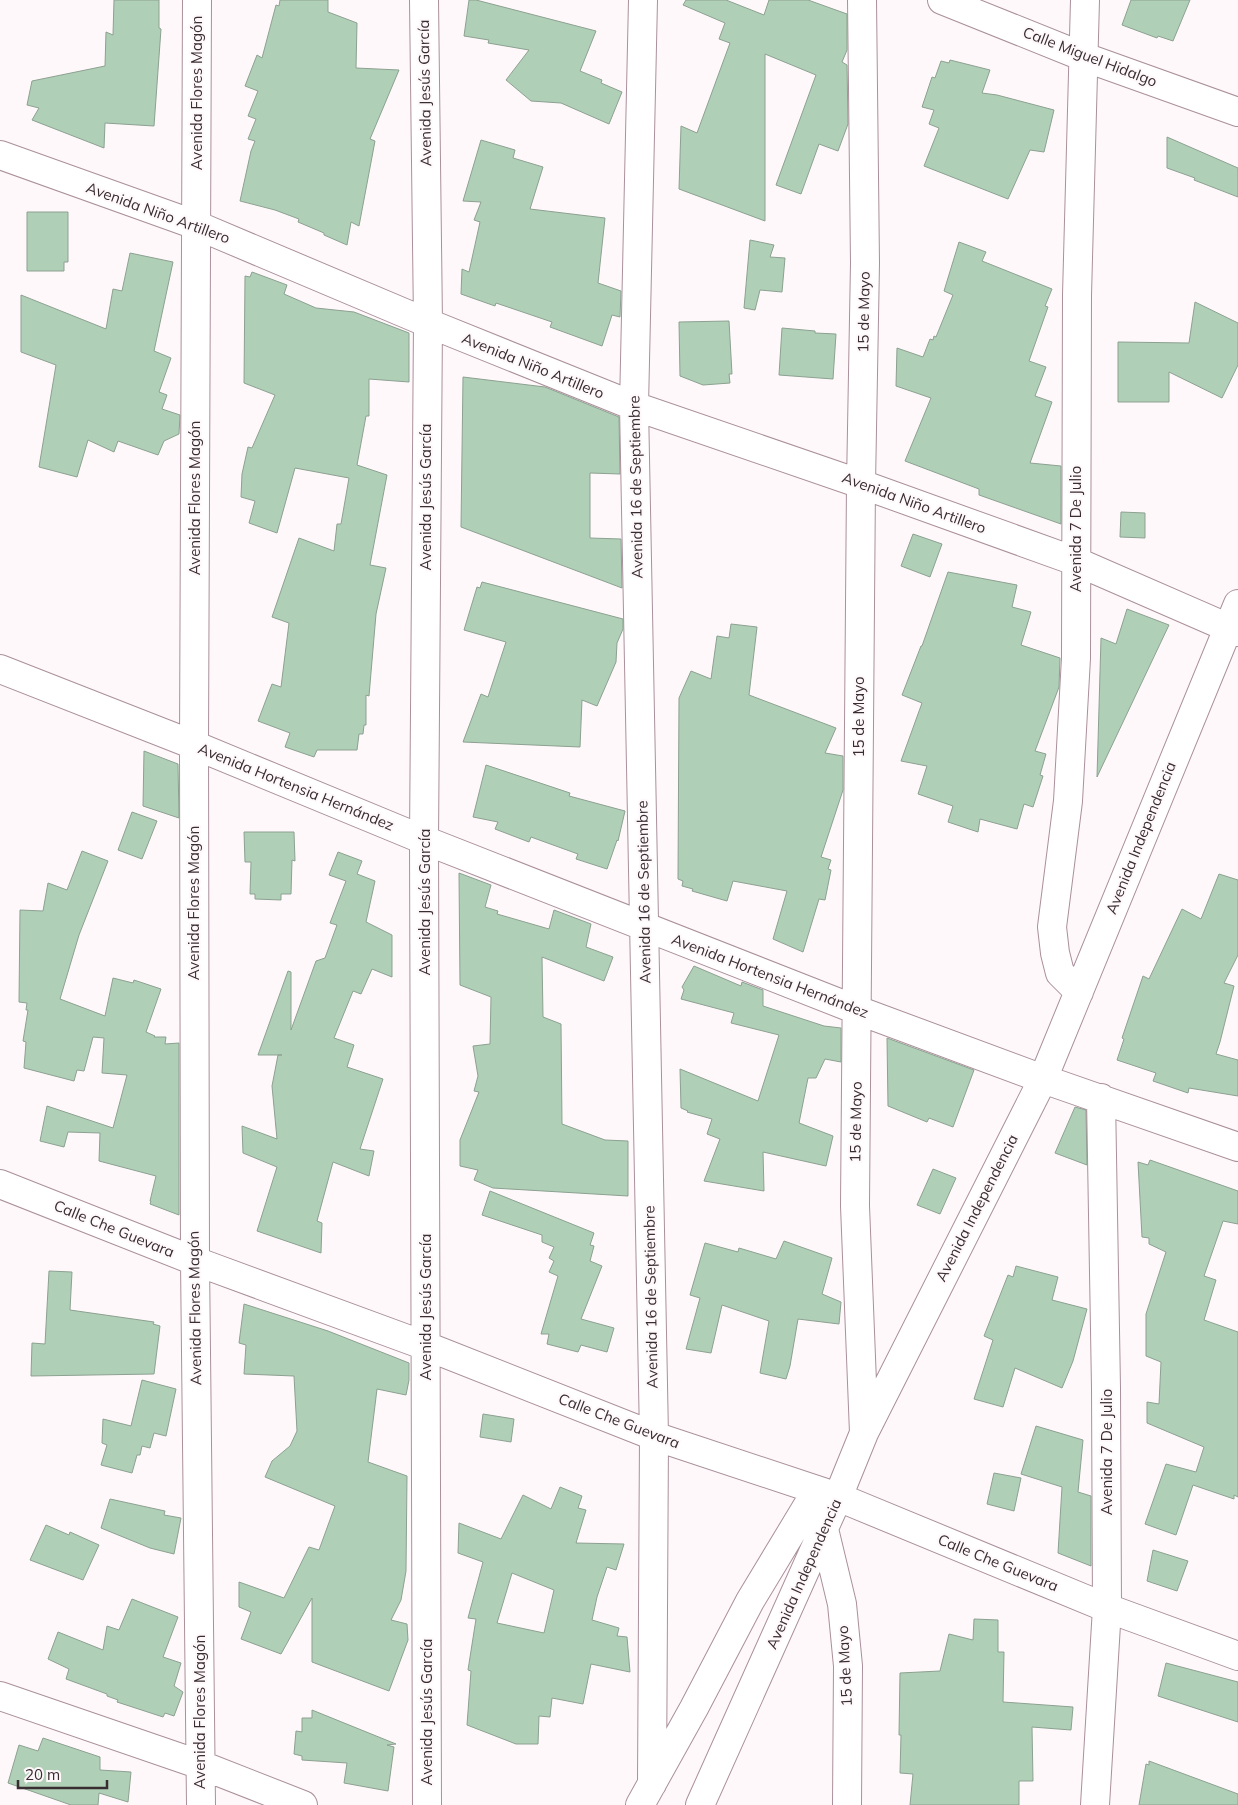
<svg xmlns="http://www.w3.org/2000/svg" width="1238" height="1805" viewBox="0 0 1238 1805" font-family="Mulish,sans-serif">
  <rect width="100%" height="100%" fill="#fef8fa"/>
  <path fill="#b0cfb7" stroke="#8ca191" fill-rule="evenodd" d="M114 0H159V28L161 29 154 126 105 123 104 148 32 120 39 108 27 105 32 81 105 66 106 32 113 35Z
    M280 0H328V12L357 23 356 68 399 70 370 139 375 141 359 226 351 222 347 245 324 235V233L298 222 299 219 275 210 240 201 251 151 255 141 248 139 256 119 248 116 258 91 245 86 257 55 262 58 276 5 279 6Z
    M469 0H476L596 31 580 71 602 80 601 83 622 92 609 124 561 103 531 101 506 80 529 50 488 43 489 40 464 36Z
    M686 0H726L764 15 769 0H808L847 14V50L842 62 847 65 848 124 838 151 819 144 801 194 776 185 816 75 765 54V221L679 189 681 126 697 133 730 43 719 39 725 23 683 5Z
    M1131 0H1190L1173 41 1158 36 1157 38 1122 25Z
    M950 60 990 70 982 93 997 95 1054 110 1044 152 1030 150 1008 199 924 166 939 128 929 124 934 110 922 107 932 77 935 78 941 61 949 63Z
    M1167 137 1238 168V197L1194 180 1195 178 1167 168Z
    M481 140 515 150 513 158 543 167 530 209 605 218 598 283 621 291 620 317 612 315 602 346 550 327 552 322 496 303 495 306 461 294 462 269 469 272 480 222 474 220 481 202 463 201Z
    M27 212H68V262H64V271H27Z
    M750 240 774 245 770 257 785 258 782 292 760 290 755 310 744 308Z
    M959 242 986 252 982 261 1052 289 1045 306 1048 307 1029 361 1046 367 1035 396 1052 402 1030 463 1061 466V524L979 495V489L905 461 931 398 896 386 897 348 923 357 930 339 933 340 934 336 936 337 953 295 944 291Z
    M130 253 173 262 154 351 171 358 159 392 167 395 162 409 180 415 179 434 164 441 158 455 118 441 114 452 88 440 77 477 39 467 56 365 21 352V295L106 329 113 289 122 291Z
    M252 272 287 285 284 294 316 308 354 312 409 333V382L369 379V416H366L357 465 387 475 370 565 386 568 376 614 369 696 366 695V725H364L363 734H359L357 750H317L314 757 285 747 290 733 258 721 272 684 281 687 289 623 272 617 299 538 334 551 337 524H341L349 478 295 468 277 533 249 523 255 501 241 497 242 474 248 447 252 448 275 395 244 383 245 276 250 277Z
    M1195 302 1238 323V365L1222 398 1169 372V402H1118V342L1189 343Z
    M729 321 732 374H729L730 383 703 385 680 376 679 322Z
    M782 328 815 331V333L836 334 833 379 779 375Z
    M463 377 545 387 619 417 620 474 590 473V538L621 539 622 588 461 527Z
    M1121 512 1145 513V538L1120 537Z
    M913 534 942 544 930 577 901 566Z
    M948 572 1017 585 1012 607 1031 612 1021 645 1060 658 1059 687 1035 751 1046 754 1040 775 1043 776 1033 807 1024 804 1017 829 980 819 978 832 948 822 953 806 918 794 927 766 901 761 922 703 902 695 921 646H922Z
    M482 582 623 619V629L617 643 616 662 597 706 582 700 580 747 463 742 481 694 488 697 506 642 464 630 477 587 480 588Z
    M1127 609 1169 625 1097 777 1101 638 1116 644Z
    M731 624 757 627 749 695 836 728 825 753 843 756V790L821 857 831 860 828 869 831 870 825 900 819 899 803 952 773 939 787 891 733 881 727 901 692 891 693 889 682 886 683 881 678 879 679 698 691 671 711 679 717 636 729 638Z
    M144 751 178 764 179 818 143 806Z
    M486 765 570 793 569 796 625 811 618 841 617 840 607 869 576 859 578 854 531 837 529 842 495 829 498 822 473 817Z
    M132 812 157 821 142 859 118 850Z
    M244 832H294L295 861 292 860 291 894H281V900L255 899V894H250L251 862H245Z
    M82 851 108 861 79 935 60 999 105 1016 113 978 133 983 134 980 161 989 146 1032 155 1036 154 1037H166L165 1044 179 1043V1215L150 1204 151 1201H150L156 1176 99 1161 100 1133 68 1132 64 1147 40 1141 47 1106 113 1128 127 1075 102 1073 104 1038 93 1037 84 1071 77 1070 74 1081 24 1068 26 1042 23 1041 28 1010H26L27 1003 19 1002 20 910 43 911 48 883 67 890Z
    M338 852 362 861 357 874 375 881 366 922 392 935V977L372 969 361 994 353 991 334 1038 354 1045 347 1067 383 1079 360 1149 374 1151 369 1176 333 1162 317 1221 322 1223 321 1253 257 1231 277 1167 243 1153 242 1126 277 1139 272 1086 278 1055H282H258L288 971 291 972V1030L316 961 325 958 337 925 330 923 346 881 329 875Z
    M459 873 491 885 485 907 498 911 497 914 549 929 554 910 591 924 586 947 613 957 604 981 542 957 543 1017 561 1024 562 1124 605 1140 628 1141V1196L493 1188 474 1180 478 1170 460 1166V1140L479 1092 474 1091 478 1076 473 1046 490 1044 491 997 460 985Z
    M1219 874 1238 880V955L1224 983 1234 986 1220 1042 1216 1054 1238 1060V1096L1189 1088 1188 1093 1153 1081 1156 1073 1117 1060 1124 1039 1122 1038 1143 976 1149 979 1182 909 1201 919Z
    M694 966 741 986 742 982 763 990V1006L824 1026 841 1028V1062L825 1059 816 1078H808L799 1123 833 1136 826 1166 763 1152 764 1191 704 1181 720 1139 707 1134 712 1119 687 1112 688 1111 681 1108 680 1069 758 1101 779 1035 731 1023 734 1013 681 999 684 990 682 987Z
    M887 1038 974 1070 953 1127 929 1118 927 1122 888 1106Z
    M1075 1107 1086 1110 1087 1165 1055 1153Z
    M1150 1160 1238 1191V1224L1223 1221 1204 1276 1216 1280 1204 1320 1238 1332V1497L1234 1495V1499L1193 1485 1176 1535 1145 1524 1166 1464 1196 1472 1204 1447 1147 1423V1402L1159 1404 1161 1362 1146 1356V1314L1166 1252 1149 1244V1238L1142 1237 1138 1162 1148 1165Z
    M933 1169 956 1178 940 1214 917 1205Z
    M490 1191 594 1233 590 1245 594 1246 590 1261 602 1266 581 1319 614 1328 607 1352 581 1345 578 1352 547 1344 549 1334H541L558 1276 549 1272 554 1261 549 1258 554 1247 542 1242V1235L482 1215Z
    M784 1241 832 1258 822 1294 841 1302 839 1324 798 1319 790 1366 786 1379 760 1373 769 1321 722 1305 711 1353 686 1349 700 1298 690 1295 705 1243 738 1252 739 1248 776 1259Z
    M1016 1266 1058 1277 1052 1300 1087 1309 1073 1361 1062 1388 1015 1368 1003 1407 974 1399 993 1340 984 1336 1008 1275 1013 1277Z
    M49 1271 72 1272 70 1310 154 1322 153 1324 160 1326 154 1374 31 1376 32 1343 45 1344Z
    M244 1304 328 1331 409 1363V1380L406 1395 377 1389 368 1462 407 1476 406 1571 401 1600 391 1620 407 1624 408 1640 389 1691 312 1662V1598L281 1654 241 1639 251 1612 239 1607V1582L284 1598 309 1547 319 1550 335 1506 265 1477 272 1461 290 1446 297 1431 294 1376 244 1374 246 1345 239 1343Z
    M142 1380 176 1389 166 1436 154 1433 150 1448 142 1446 140 1455H137L132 1473 101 1465 107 1445 102 1443 103 1419 131 1426Z
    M483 1414 514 1419 511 1442 480 1437Z
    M1036 1426 1083 1440 1078 1492 1091 1496V1566L1058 1553 1062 1487 1021 1474Z
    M994 1473 1021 1478 1014 1511 987 1504Z
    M560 1487 582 1496 578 1508 586 1510 576 1543 624 1544 616 1570 607 1567 597 1597 592 1620 619 1628 617 1636 627 1637 630 1672 591 1664 583 1704 552 1698 550 1717 539 1716 538 1744H516L467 1725 471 1671 468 1670 476 1619 468 1618 483 1562 458 1553 459 1523 501 1539 523 1495 551 1509ZM512 1573 554 1590 544 1633 497 1623Z
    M110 1499 165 1511 164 1515 181 1518 174 1554 150 1548 101 1528Z
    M46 1525 69 1535 70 1532 99 1545 83 1580 30 1560Z
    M1153 1550 1188 1561 1177 1591 1147 1581Z
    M132 1599 178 1617 163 1657 181 1663 174 1686 183 1692 174 1716 165 1713 163 1717 117 1702 118 1700 107 1696V1694L66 1679 69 1669 48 1659 58 1632 103 1650 107 1626 119 1630Z
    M974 1619 998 1620V1652H1004L1003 1702 1073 1707 1071 1730 1032 1727 1033 1781H1019V1805H910L913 1774 900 1773 901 1735H899L900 1673 940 1671 949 1634 973 1640Z
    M1166 1663 1238 1682V1722L1158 1696Z
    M312 1710 396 1744 387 1745 394 1747 388 1791 344 1783 347 1763 302 1760V1756L294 1754 296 1731 302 1732V1718H312Z
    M43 1738 100 1757V1770L131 1772 128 1802 99 1793 98 1805H71L8 1783 19 1745 38 1751Z
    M1149 1761 1238 1794V1805H1139L1146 1764 1149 1765Z"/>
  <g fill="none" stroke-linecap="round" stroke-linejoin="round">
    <defs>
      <path id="street" d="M197 0 194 745 195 1261 201 1805
        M424 0 428 323 424 840 427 1805
        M643 0 634 406 654 1436 652 1784
        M862 0 865 263 861 484 855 1206 864 1433
        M942 0 1084 57 1238 112
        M0 155 196 225 428 323 634 406 861 484 1075 561 1238 632
        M0 669 194 745 424 840 857 1010 1043 1079 1238 1147
        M1079 992 1060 973 1055 953 1052 927 1068 801 1076 658 1077 295 1085 0
        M0 1184 195 1261 426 1346 654 1436 838 1497 1107 1608 1238 1656
        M824 1529 842 1604 848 1666 847 1805
        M0 1696 201 1765 303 1805
        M640 1805 694 1708 750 1601 817 1490
        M700 1805 838 1497 864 1433 1043 1079 1238 604
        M1095 1805 1107 1608 1106 1388 1101 1098"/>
    </defs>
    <use href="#street" stroke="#aa909b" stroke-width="30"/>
    <use href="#street" stroke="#fff" stroke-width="28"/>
  </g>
  <g text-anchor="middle" stroke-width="4" stroke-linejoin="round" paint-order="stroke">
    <g font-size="15" fill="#382d31" stroke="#fef8fa">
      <text transform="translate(1090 57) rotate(21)" y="5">Calle Miguel Hidalgo</text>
      <text transform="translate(197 93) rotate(-90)" y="5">Avenida Flores Magón</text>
      <text transform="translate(425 93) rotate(-91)" y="5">Avenida Jesús García</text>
      <text transform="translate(158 213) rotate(20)" y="5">Avenida Niño Artillero</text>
      <text transform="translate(864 312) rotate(-89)" y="5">15 de Mayo</text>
      <text transform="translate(533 366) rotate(22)" y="5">Avenida Niño Artillero</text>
      <text transform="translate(636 487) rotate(-91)" y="5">Avenida 16 de Septiembre</text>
      <text transform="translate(426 497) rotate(-90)" y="5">Avenida Jesús García</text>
      <text transform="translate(195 498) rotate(-90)" y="5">Avenida Flores Magón</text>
      <text transform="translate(914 503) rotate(20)" y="5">Avenida Niño Artillero</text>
      <text transform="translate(1076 529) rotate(-90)" y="5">Avenida 7 De Julio</text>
      <text transform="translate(859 717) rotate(-90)" y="5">15 de Mayo</text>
      <text transform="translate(296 787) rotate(22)" y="5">Avenida Hortensia Hernández</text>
      <text transform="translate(1141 838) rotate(-68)" y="5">Avenida Independencia</text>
      <text transform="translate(644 892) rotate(-91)" y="5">Avenida 16 de Septiembre</text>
      <text transform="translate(425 902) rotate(-90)" y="5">Avenida Jesús García</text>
      <text transform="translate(194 903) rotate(-90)" y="5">Avenida Flores Magón</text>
      <text transform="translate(770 976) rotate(21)" y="5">Avenida Hortensia Hernández</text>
      <text transform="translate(856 1122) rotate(-89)" y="5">15 de Mayo</text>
      <text transform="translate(977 1208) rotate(-63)" y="5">Avenida Independencia</text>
      <text transform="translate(114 1229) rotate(22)" y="5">Calle Che Guevara</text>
      <text transform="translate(651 1297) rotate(-91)" y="5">Avenida 16 de Septiembre</text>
      <text transform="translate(426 1307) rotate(-90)" y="5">Avenida Jesús García</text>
      <text transform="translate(195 1308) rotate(-91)" y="5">Avenida Flores Magón</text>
      <text transform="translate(619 1421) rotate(21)" y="5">Calle Che Guevara</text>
      <text transform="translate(1107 1452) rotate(-90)" y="5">Avenida 7 De Julio</text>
      <text transform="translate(998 1563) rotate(22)" y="5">Calle Che Guevara</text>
      <text transform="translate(804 1574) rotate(-66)" y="5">Avenida Independencia</text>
      <text transform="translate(845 1666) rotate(-93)" y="5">15 de Mayo</text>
      <text transform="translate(200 1712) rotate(-90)" y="5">Avenida Flores Magón</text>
      <text transform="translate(427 1712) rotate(-90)" y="5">Avenida Jesús García</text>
    </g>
  </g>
  <path d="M18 1780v8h89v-8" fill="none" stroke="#382d31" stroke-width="2.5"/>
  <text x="25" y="1780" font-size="15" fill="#382d31" stroke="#fef8fa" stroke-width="4" paint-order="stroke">20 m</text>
</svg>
